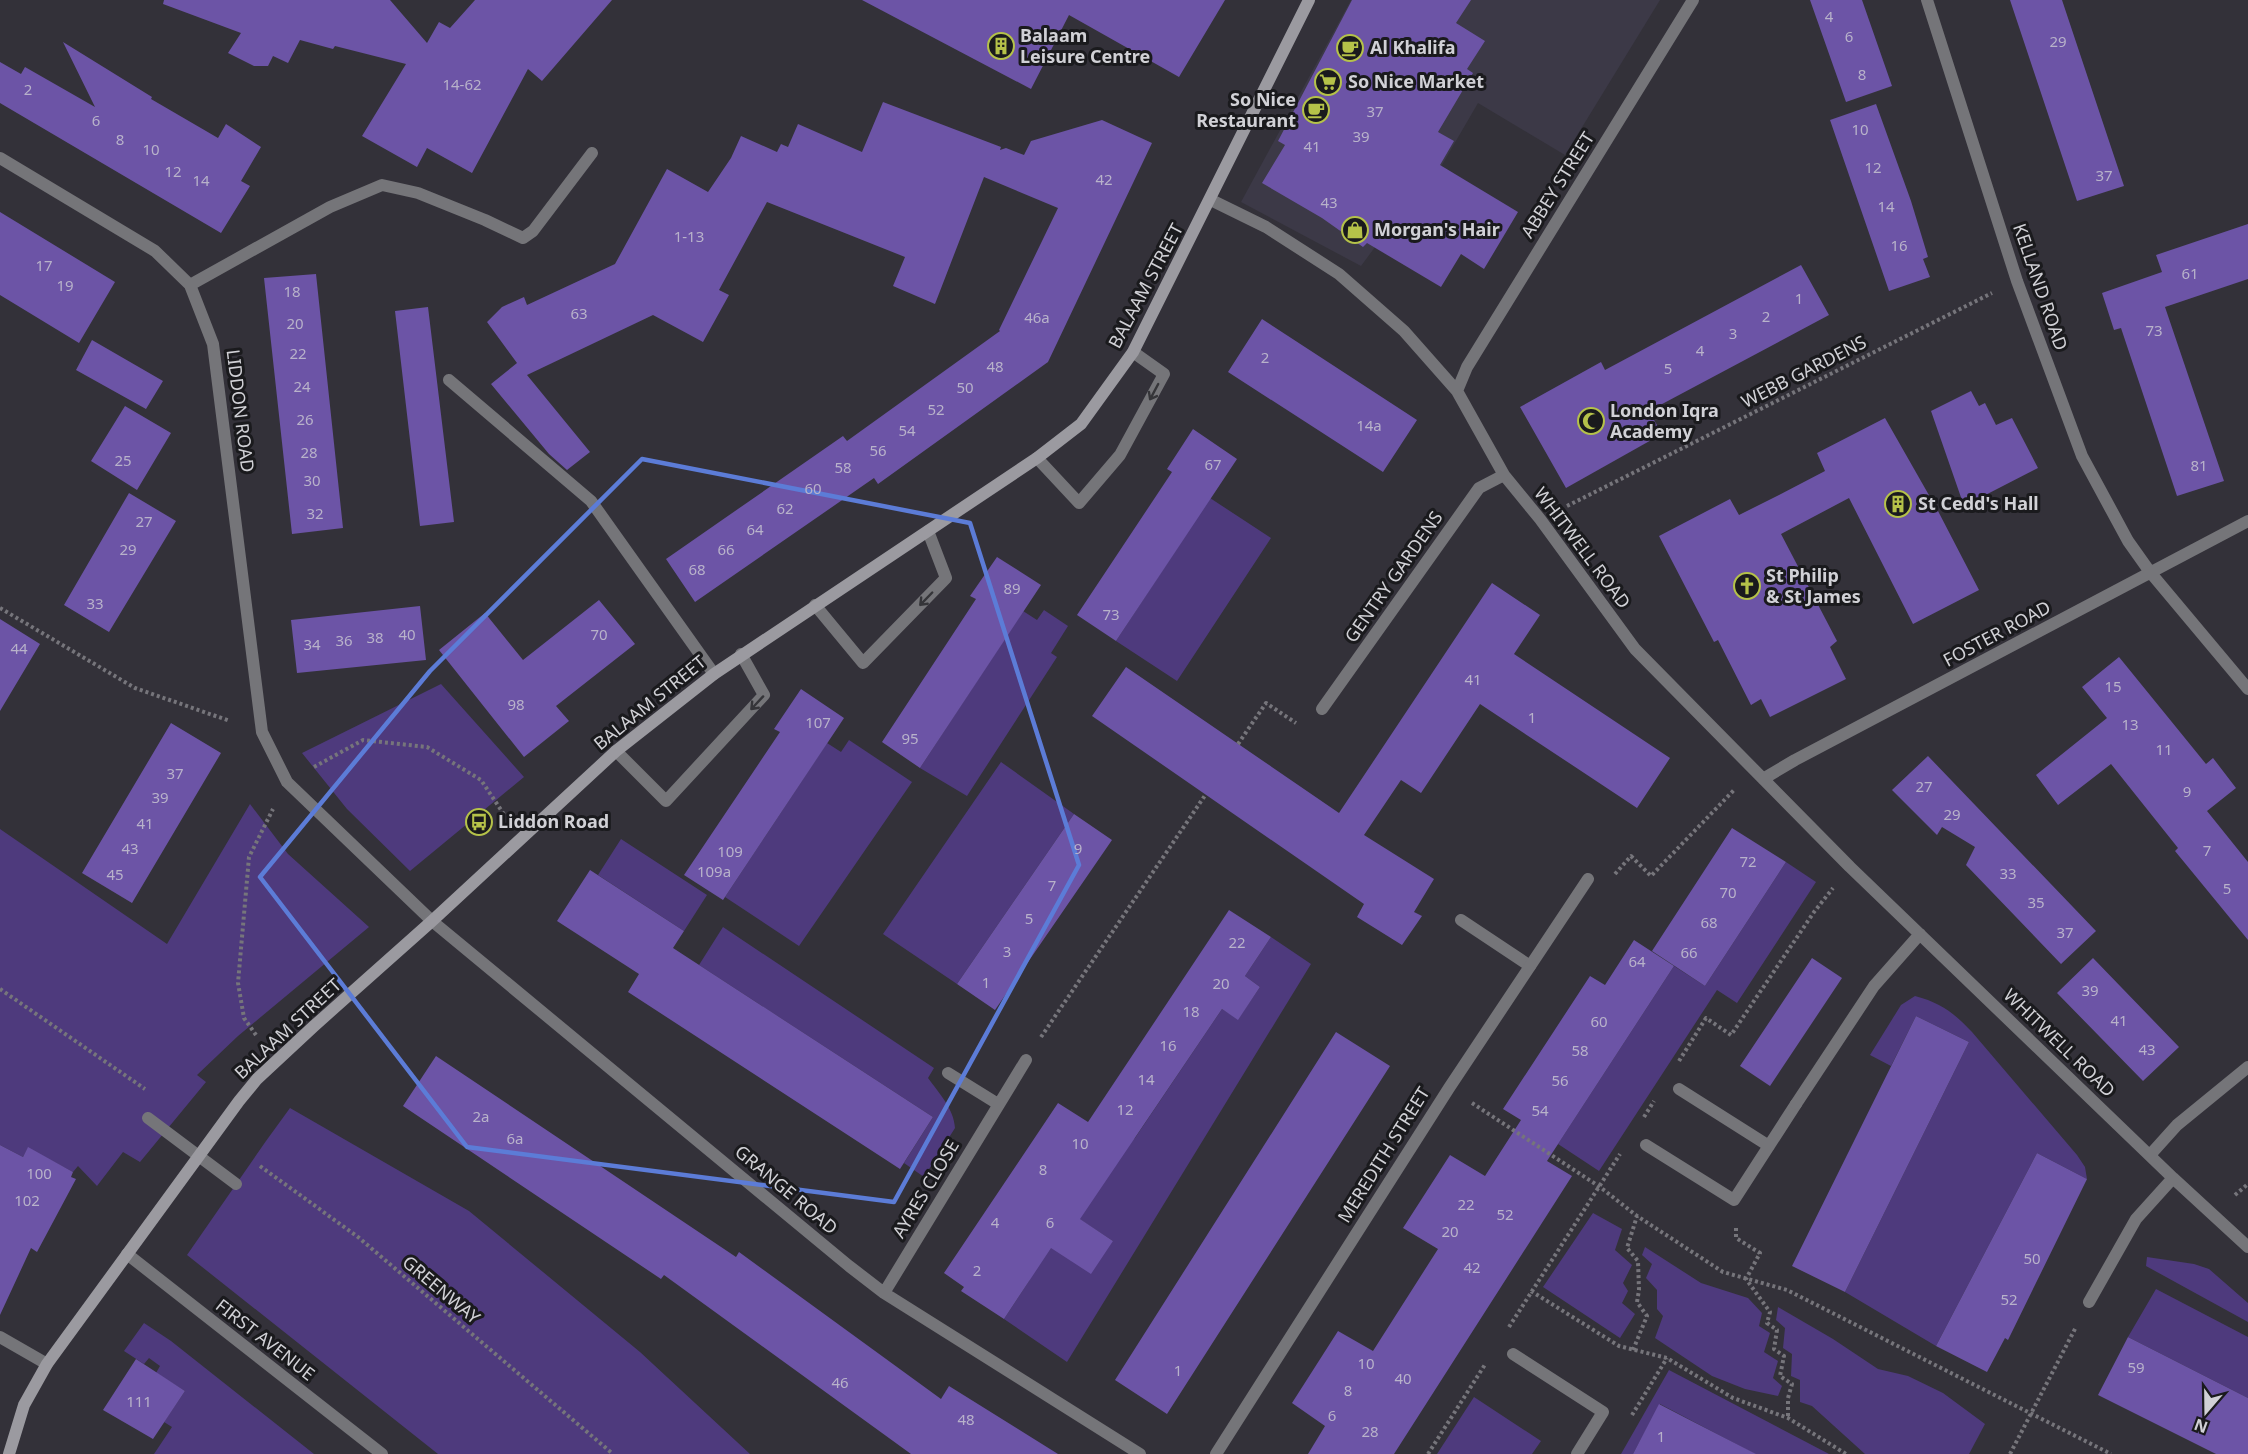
<svg xmlns="http://www.w3.org/2000/svg" width="2248" height="1454" viewBox="0 0 2248 1454" font-family="'Noto Sans',sans-serif">
  <rect width="100%" height="100%" fill="#333139"/>
  <path fill="#3c3947" d="M1351 0H1660L1565 155 1478 103 1428 189 1398 216 1361 266 1241 202Z"/>
  <path fill="#4e3a7d" d="M1210 498 1271 538 1177 681 1116 641Z
    M1044 610 1068 626 1051 653 1057 657 967 796 920 768 1023 611 1037 620Z
    M441 684 524 777 410 871 347 809 302 753Z
    M849 740 912 782 799 946 725 897 827 743 841 752Z
    M1001 762 1074 814 957 984 883 934Z
    M250 804 288 854 369 927 238 1036 197 1075 206 1082 140 1162 123 1152 97 1186 78 1166 73 1172 28 1148 23 1157 0 1145V829L167 944Z
    M621 839 707 895 684 931 598 875Z
    M1786 862 1816 882 1737 1003 1717 990 1599 1171 1558 1144 1674 966 1705 986Z
    M723 927 934 1068 928 1078C939 1093 954 1109 955 1128L924 1177 904 1163 933 1117 699 965Z
    M1271 937 1311 964 1067 1362 1004 1319 1029 1281 1045 1244 1113 1241 1052 1201 1135 1138 1222 1009 1238 1019 1260 987 1245 976Z
    M1915 996C1941 1003 1953 1012 1972 1032L2077 1155 2085 1167 2087 1179 2037 1153 1936 1346 1845 1292 1969 1042 1916 1016 1891 1066 1870 1055 1901 1005Z
    M290 1108 469 1211 640 1352 750 1454H438L187 1255 266 1141Z
    M1593 1213 1622 1229 1615 1250 1632 1265 1623 1283 1628 1291 1622 1303 1635 1314 1620 1338 1543 1287Z
    M1645 1247 1701 1283 1748 1298 1762 1313 1759 1326 1770 1333 1764 1352 1778 1361 1773 1378 1782 1386 1778 1396 1745 1389 1712 1376 1655 1338 1663 1316 1657 1309V1290L1646 1278 1652 1264 1642 1255Z
    M2147 1257 2194 1264 2209 1269 2248 1303V1322L2146 1266Z
    M2156 1289 2248 1337V1398L2128 1337Z
    M1778 1307 1833 1339 1878 1369 1908 1376 1943 1393 1985 1424 1969 1454H1865L1812 1406 1800 1402V1380L1791 1376 1792 1354 1783 1348 1785 1328 1776 1320Z
    M144 1323 171 1341 314 1454H154L172 1427 164 1422 185 1391 156 1373 160 1366 149 1358 144 1364 124 1351Z
    M1669 1370 1829 1454H1755L1660 1404 1633 1454H1621Z
    M1474 1397 1541 1441 1532 1454H1437Z"/>
  <path fill="#6c54a6" d="M164 0H390L427 43 439 22 450 28 475 0H612L542 81 528 69 472 173 427 148 417 167 362 136 406 64 335 46 333 49 300 40 288 63 273 56 268 66H254L228 53 241 33 163 4Z
    M862 0H1225L1179 77 1069 15 1031 89Z
    M1352 0H1471L1456 23 1485 41 1467 69 1473 73 1438 132 1454 141 1440 165 1518 212 1484 269 1461 254 1441 287 1367 243 1363 247 1322 218 1262 183 1285 145 1278 141Z
    M1810 0H1862L1892 86 1846 102Z
    M2010 0H2062L2124 186 2077 201Z
    M63 42 152 97 151 99 218 138 226 124 261 147 241 181 250 186 221 233 0 103V62L21 74 25 67 95 107Z
    M883 102 1001 147 1000 150 1006 148 1024 155 1031 141 1102 120 1152 143 1048 362 878 484 874 478 695 602 666 559 843 436 847 441 1000 331 999 330 1058 208 984 177 935 304 893 286 905 257 767 202 719 290 729 295 703 342 653 315 527 375 590 452 567 470 549 454 491 384 517 363 487 322 502 307 524 297 527 305 615 264 667 169 708 192 731 158 741 136 777 152 781 144 788 147 798 124 862 152Z
    M1876 104 1911 201 1928 257 1923 259 1930 277 1889 291 1830 120Z
    M0 212 115 282 79 343 0 295Z
    M2248 224V279L2165 307 2224 481 2177 496 2121 328 2114 330 2102 293 2162 272 2156 255Z
    M1801 265 1829 315 1649 411 1662 434 1566 488 1520 407 1601 362 1605 370Z
    M316 274 343 528 292 534 264 278Z
    M428 307 454 522 420 526 395 311Z
    M1262 319 1417 420 1383 472 1228 372Z
    M92 340 163 381 146 409 76 370Z
    M1971 391 1979 406 1985 403 1996 425 2012 418 2038 468 1964 506 1931 411Z
    M125 406 171 433 137 490 91 461Z
    M1885 418 1938 511 1979 590 1913 624 1849 498 1781 534 1837 641 1830 647 1846 679 1770 717 1761 699 1751 705 1718 640 1714 642 1659 536 1730 499 1739 515 1779 495 1825 471 1817 453Z
    M1193 429 1237 459 1116 641 1077 615 1172 472 1167 469Z
    M129 493 176 521 109 632 64 605Z
    M997 557 1041 585 920 768 882 742 976 599 970 596Z
    M1492 583 1540 615 1514 654 1670 758 1637 808 1480 704 1421 793 1401 780 1364 835 1434 879 1414 912 1422 916 1402 945 1357 917 1364 904 1092 716 1126 667 1339 813Z
    M599 600 635 644 556 706 569 721 524 757 439 650 485 613 523 660Z
    M420 606 426 660 297 673 291 620Z
    M0 619 40 644 0 711Z
    M2119 657 2206 764 2213 758 2236 788 2207 811 2248 862V940L2175 851 2178 848 2111 764 2058 805 2036 775 2107 718 2082 687Z
    M801 689 844 718 723 900 684 875 780 732 774 729Z
    M171 723 221 753 132 903 82 873Z
    M1928 756 2096 931 2061 964 1966 865 1975 847 1942 827 1937 835 1892 790Z
    M1074 814 1112 840 995 1010 957 984Z
    M1732 828 1786 862 1705 986 1652 951Z
    M590 870 684 931 673 948 933 1117 900 1169 628 992 639 974 557 921Z
    M1229 910 1271 937 1245 976 1260 987 1238 1020 1222 1009 1080 1219 1113 1241 1091 1274 1051 1248 1004 1319 961 1291 964 1287 944 1273 1058 1103 1088 1122Z
    M1634 940 1674 966 1547 1161 1572 1176 1394 1454H1308L1325 1426 1292 1403 1338 1331 1373 1351 1438 1249 1403 1228 1450 1155 1485 1176 1521 1120 1503 1109 1590 976 1605 985Z
    M1812 958 1842 978 1770 1086 1740 1066Z
    M2093 958 2179 1047 2143 1081 2057 993Z
    M1916 1016 1969 1042 1845 1292 1792 1266Z
    M1336 1032 1390 1066 1167 1414 1115 1380Z
    M436 1056 736 1257 739 1252 941 1399 949 1386 1058 1454H911L664 1275 661 1279 403 1106Z
    M0 1145 23 1157 28 1147 73 1172 71 1177 76 1179 37 1252 31 1248 0 1315Z
    M2037 1153 2087 1179 2008 1340 2005 1338 1987 1372 1936 1346Z
    M2128 1337 2248 1398V1454H2216L2098 1395Z
    M136 1359 185 1391 153 1439 103 1410Z
    M1659 1404 1684 1417 1756 1454H1633Z"/>
  <g fill="none" stroke-linecap="round" stroke-linejoin="round">
    <path stroke="#76757b" stroke-width="4" stroke-dasharray="3 3" stroke-linecap="butt" d="M1567 506 1992 293
      M0 608 135 688 230 721
      M1238 744 1266 703 1296 723
      M314 767 363 740 427 747 481 780 505 816
      M1615 874 1631 856 1651 876 1735 789
      M0 989 145 1089
      M256 1035 244 1018 238 983 249 857 273 809
      M1041 1037 1206 794
      M1679 1061 1706 1018 1731 1035 1814 912 1833 888
      M1472 1103 1600 1187 1637 1216 1723 1272 1787 1290 2111 1454
      M1644 1117 1654 1101
      M260 1166 358 1237 613 1454
      M2235 1195 2248 1184
      M1736 1228V1238L1760 1253 1746 1279 1770 1312 1767 1323 1777 1330 1774 1349 1784 1356 1780 1376 1792 1384 1788 1398V1417
      M1531 1291 1619 1346 1667 1358 1733 1398 1788 1418 1846 1454
      M1509 1327 1620 1154
      M1633 1350 1647 1316 1637 1302 1639 1290 1638 1261 1627 1248 1637 1216
      M1632 1415 1667 1358
      M1428 1454 1486 1363
      M2010 1454 2076 1327"/>
    <path stroke="#757579" stroke-width="12" d="M449 380 591 501 714 674
      M1037 458 1079 503 1120 455 1164 374 1133 352
      M815 605 863 663 946 578 928 531
      M616 751 666 801 764 695 741 654
      M1461 920 1530 966
      M1679 1089 1769 1146
      M148 1118 236 1184
      M1646 1145 1734 1200 1796 1104"/>
    <path stroke="#757579" stroke-width="12" d="M1927 0 2017 281 2082 456 2128 541 2150 572 2248 689
      M0 158 155 251 190 285 213 344 262 732 287 782 432 921 849 1266 884 1293 1140 1454
      M1211 200 1266 227 1339 274 1404 331 1457 391 1504 475 1540 519 1635 649 1850 867 2173 1178 2248 1247
      M190 285 330 207 382 185 418 193 485 220 523 238 533 231 592 153
      M1457 391 1467 367 1693 0
      M1322 709 1479 488 1504 475
      M1763 779 1795 760 2248 521
      M948 1073 998 1104
      M1796 1104 1874 986 1920 934
      M2150 1155 2177 1125 2248 1067
      M127 1254 382 1454
      M884 1293 1026 1060
      M2089 1302 2136 1219 2173 1178
      M0 1337 47 1364
      M1513 1354 1603 1412 1577 1454
      M1216 1454 1449 1088 1588 879"/>
    <path stroke="#9b9aa0" stroke-width="12" d="M9 1454 24 1405 47 1364 239 1101 257 1079 314 1026 432 921 616 751 714 674 1037 458 1081 424 1133 352 1309 0"/>
  </g>
  <defs><path id="oneway-shaft" d="M-6 0H5M1.5-3L5.5 0L1.5 3" fill="none" stroke-width="1.6" stroke-linecap="round" stroke-linejoin="round" transform="scale(1.5)"/></defs>
  <g stroke="#353539">
    <use href="#oneway-shaft" transform="translate(1154 392) rotate(118)"/>
    <use href="#oneway-shaft" transform="translate(926 599) rotate(134)"/>
    <use href="#oneway-shaft" transform="translate(757 703) rotate(133)"/>
  </g>
  <path fill="none" stroke="#5c7cd7" stroke-width="4.5" stroke-linejoin="round" d="M642 459 970 523 1079 865 894 1202 467 1147 260 877 430 671Z"/>
  <defs>
    <symbol id="building-ring" viewBox="-11 -11 22 22"><circle r="9.5" fill="#1a1a1d" stroke="#b5c249" stroke-width="1.5"/><path d="M-4-6H4V6H1V3H-1V6H-4ZM-2.5-4.3h1.7v1.8h-1.7ZM.8-4.3h1.7v1.8H.8ZM-2.5-1h1.7V.8h-1.7ZM.8-1h1.7V.8H.8Z" fill="#b5c249"/></symbol>
    <symbol id="cafe-ring" viewBox="-11 -11 22 22"><circle r="9.5" fill="#1a1a1d" stroke="#b5c249" stroke-width="1.5"/><path d="M-5.5-4.5H6V0H3Q3 3.5 0 3.5H-2.5Q-5.5 3.5-5.5 0ZM3-3.2v2h1.7v-2ZM-6 4.5H4V6H-6Z" fill="#b5c249"/></symbol>
    <symbol id="supermarket-ring" viewBox="-11 -11 22 22"><circle r="9.5" fill="#1a1a1d" stroke="#b5c249" stroke-width="1.5"/><path d="M-6-5.5h2.5l.6 2H6L4.5 2H-2.5L-4.4-4H-6ZM-1.5 3.2a1.3 1.3 0 1 0 .1 0ZM3 3.2a1.3 1.3 0 1 0 .1 0Z" fill="#b5c249"/></symbol>
    <symbol id="shop-ring" viewBox="-11 -11 22 22"><circle r="9.5" fill="#1a1a1d" stroke="#b5c249" stroke-width="1.5"/><path d="M-5-2.5h2.3a2.7 3.5 0 0 1 5.4 0H5L5.5 6h-11ZM-1.5-2.5h3a1.5 2.3 0 0 0-3 0Z" fill="#b5c249"/></symbol>
    <symbol id="mosque-ring" viewBox="-11 -11 22 22"><circle r="9.5" fill="#1a1a1d" stroke="#b5c249" stroke-width="1.5"/><path d="M3.5-4.9A6 6 0 1 0 3.5 4.9A5 5 0 1 1 3.5-4.9Z" fill="#b5c249"/></symbol>
    <symbol id="church-ring" viewBox="-11 -11 22 22"><circle r="9.5" fill="#1a1a1d" stroke="#b5c249" stroke-width="1.5"/><path d="M-1.2-6h2.4v3.5h3.3v2.4h-3.3V6h-2.4V-.1h-3.3v-2.4h3.3Z" fill="#b5c249"/></symbol>
    <symbol id="bus-ring" viewBox="-11 -11 22 22"><circle r="9.5" fill="#1a1a1d" stroke="#b5c249" stroke-width="1.5"/><path d="M-5-6H5V4H4V6H2V4H-2V6H-4V4H-5ZM-3.5-4V0h7V-4ZM-3.5 1.2v1.5H-2V1.2ZM2 1.2v1.5H3.5V1.2Z" fill="#b5c249"/></symbol>
  </defs>
  <g fill-rule="evenodd">
    <use href="#building-ring" x="986" y="31" width="30" height="30"/>
    <use href="#cafe-ring" x="1335" y="33" width="30" height="30"/>
    <use href="#supermarket-ring" x="1313" y="67" width="30" height="30"/>
    <use href="#cafe-ring" x="1301" y="95" width="30" height="30"/>
    <use href="#shop-ring" x="1340" y="215" width="30" height="30"/>
    <use href="#mosque-ring" x="1576" y="406" width="30" height="30"/>
    <use href="#building-ring" x="1883" y="489" width="30" height="30"/>
    <use href="#church-ring" x="1732" y="571" width="30" height="30"/>
    <use href="#bus-ring" x="464" y="807" width="30" height="30"/>
  </g>
  <g text-anchor="middle" stroke-width="6" stroke-linejoin="round" paint-order="stroke">
    <g font-size="15" fill="#b8b2ca">
      <text x="1829" y="22">4</text>
      <text x="1849" y="42">6</text>
      <text x="2058" y="47">29</text>
      <text x="1862" y="80">8</text>
      <text x="462" y="90">14-62</text>
      <text x="28" y="95">2</text>
      <text x="1375" y="117">37</text>
      <text x="96" y="126">6</text>
      <text x="1860" y="135">10</text>
      <text x="1361" y="142">39</text>
      <text x="120" y="145">8</text>
      <text x="1312" y="152">41</text>
      <text x="151" y="155">10</text>
      <text x="1873" y="173">12</text>
      <text x="173" y="177">12</text>
      <text x="2104" y="181">37</text>
      <text x="1104" y="185">42</text>
      <text x="201" y="186">14</text>
      <text x="1329" y="208">43</text>
      <text x="1886" y="212">14</text>
      <text x="689" y="242">1-13</text>
      <text x="1899" y="251">16</text>
      <text x="44" y="271">17</text>
      <text x="2190" y="279">61</text>
      <text x="65" y="291">19</text>
      <text x="292" y="297">18</text>
      <text x="1799" y="304">1</text>
      <text x="579" y="319">63</text>
      <text x="1766" y="322">2</text>
      <text x="1037" y="323">46a</text>
      <text x="295" y="329">20</text>
      <text x="2154" y="336">73</text>
      <text x="1733" y="339">3</text>
      <text x="1700" y="356">4</text>
      <text x="298" y="359">22</text>
      <text x="1265" y="363">2</text>
      <text x="995" y="372">48</text>
      <text x="1668" y="374">5</text>
      <text x="302" y="392">24</text>
      <text x="965" y="393">50</text>
      <text x="936" y="415">52</text>
      <text x="305" y="425">26</text>
      <text x="1369" y="431">14a</text>
      <text x="907" y="436">54</text>
      <text x="878" y="456">56</text>
      <text x="309" y="458">28</text>
      <text x="123" y="466">25</text>
      <text x="1213" y="470">67</text>
      <text x="2199" y="471">81</text>
      <text x="843" y="473">58</text>
      <text x="312" y="486">30</text>
      <text x="813" y="494">60</text>
      <text x="785" y="514">62</text>
      <text x="315" y="519">32</text>
      <text x="144" y="527">27</text>
      <text x="755" y="535">64</text>
      <text x="128" y="555">29</text>
      <text x="726" y="555">66</text>
      <text x="697" y="575">68</text>
      <text x="1012" y="594">89</text>
      <text x="95" y="609">33</text>
      <text x="1111" y="620">73</text>
      <text x="407" y="640">40</text>
      <text x="599" y="640">70</text>
      <text x="375" y="643">38</text>
      <text x="344" y="646">36</text>
      <text x="312" y="650">34</text>
      <text x="19" y="654">44</text>
      <text x="1473" y="685">41</text>
      <text x="2113" y="692">15</text>
      <text x="516" y="710">98</text>
      <text x="1532" y="723">1</text>
      <text x="818" y="728">107</text>
      <text x="2130" y="730">13</text>
      <text x="910" y="744">95</text>
      <text x="2164" y="755">11</text>
      <text x="175" y="779">37</text>
      <text x="1924" y="792">27</text>
      <text x="2187" y="797">9</text>
      <text x="160" y="803">39</text>
      <text x="1952" y="820">29</text>
      <text x="145" y="829">41</text>
      <text x="130" y="854">43</text>
      <text x="1078" y="854">9</text>
      <text x="2207" y="856">7</text>
      <text x="730" y="857">109</text>
      <text x="1748" y="867">72</text>
      <text x="714" y="877">109a</text>
      <text x="2008" y="879">33</text>
      <text x="115" y="880">45</text>
      <text x="1052" y="891">7</text>
      <text x="2227" y="894">5</text>
      <text x="1728" y="898">70</text>
      <text x="2036" y="908">35</text>
      <text x="1029" y="924">5</text>
      <text x="1709" y="928">68</text>
      <text x="2065" y="938">37</text>
      <text x="1237" y="948">22</text>
      <text x="1007" y="957">3</text>
      <text x="1689" y="958">66</text>
      <text x="1637" y="967">64</text>
      <text x="986" y="988">1</text>
      <text x="1221" y="989">20</text>
      <text x="2090" y="996">39</text>
      <text x="1191" y="1017">18</text>
      <text x="2119" y="1026">41</text>
      <text x="1599" y="1027">60</text>
      <text x="1168" y="1051">16</text>
      <text x="2147" y="1055">43</text>
      <text x="1580" y="1056">58</text>
      <text x="1146" y="1085">14</text>
      <text x="1560" y="1086">56</text>
      <text x="1125" y="1115">12</text>
      <text x="1540" y="1116">54</text>
      <text x="481" y="1122">2a</text>
      <text x="515" y="1144">6a</text>
      <text x="1080" y="1149">10</text>
      <text x="1043" y="1175">8</text>
      <text x="39" y="1179">100</text>
      <text x="27" y="1206">102</text>
      <text x="1466" y="1210">22</text>
      <text x="1505" y="1220">52</text>
      <text x="995" y="1228">4</text>
      <text x="1050" y="1228">6</text>
      <text x="1450" y="1237">20</text>
      <text x="2032" y="1264">50</text>
      <text x="1472" y="1273">42</text>
      <text x="977" y="1276">2</text>
      <text x="2009" y="1305">52</text>
      <text x="1366" y="1369">10</text>
      <text x="2136" y="1373">59</text>
      <text x="1178" y="1376">1</text>
      <text x="1403" y="1384">40</text>
      <text x="840" y="1388">46</text>
      <text x="1348" y="1396">8</text>
      <text x="139" y="1407">111</text>
      <text x="1332" y="1421">6</text>
      <text x="966" y="1425">48</text>
      <text x="1370" y="1437">28</text>
      <text x="1661" y="1442">1</text>
    </g>
    <g font-size="18" font-weight="bold" fill="#d1d1d6" stroke="#1a1a1d" text-anchor="start">
      <text x="1020" y="42">Balaam<tspan x="1020" dy="21">Leisure Centre</tspan></text>
      <text x="1370" y="54">Al Khalifa</text>
      <text x="1348" y="88">So Nice Market</text>
      <text x="1296" y="106" text-anchor="end">So Nice<tspan x="1296" dy="21">Restaurant</tspan></text>
      <text x="1374" y="236">Morgan's Hair</text>
      <text x="1610" y="417">London Iqra<tspan x="1610" dy="21">Academy</tspan></text>
      <text x="1918" y="510">St Cedd's Hall</text>
      <text x="1766" y="582">St Philip<tspan x="1766" dy="21">&amp; St James</tspan></text>
      <text x="498" y="828">Liddon Road</text>
    </g>
    <g font-size="18" fill="#d1d1d6" stroke="#1a1a1d">
      <text transform="translate(1558 185) rotate(-58)" y="6">ABBEY STREET</text>
      <text transform="translate(1146 286) rotate(-62)" y="6">BALAAM STREET</text>
      <text transform="translate(2040 287) rotate(71)" y="6">KELLAND ROAD</text>
      <text transform="translate(1804 372) rotate(-27)" y="6">WEBB GARDENS</text>
      <text transform="translate(240 411) rotate(83)" y="6">LIDDON ROAD</text>
      <text transform="translate(1582 548) rotate(53)" y="6">WHITWELL ROAD</text>
      <text transform="translate(1394 577) rotate(-55)" y="6">GENTRY GARDENS</text>
      <text transform="translate(1997 634) rotate(-28)" y="6">FOSTER ROAD</text>
      <text transform="translate(650 703) rotate(-39)" y="6">BALAAM STREET</text>
      <text transform="translate(288 1029) rotate(-43)" y="6">BALAAM STREET</text>
      <text transform="translate(2059 1043) rotate(44)" y="6">WHITWELL ROAD</text>
      <text transform="translate(1384 1155) rotate(-58)" y="6">MEREDITH STREET</text>
      <text transform="translate(926 1189) rotate(-59)" y="6">AYRES CLOSE</text>
      <text transform="translate(786 1190) rotate(40)" y="6">GRANGE ROAD</text>
      <text transform="translate(441 1290) rotate(40)" y="6">GREENWAY</text>
      <text transform="translate(265 1340) rotate(38)" y="6">FIRST AVENUE</text>
    </g>
  </g>
  <g transform="translate(2206 1412) rotate(200)" stroke="#1a1a1d" stroke-width="4.5" paint-order="stroke">
  <path d="M0-4.5L10 22L0 15L-10 22Z" fill="#d1d1d6"/>
  <text y="-9" font-size="16" font-weight="bold" text-anchor="middle" fill="#d1d1d6">N</text>
  </g>
</svg>
